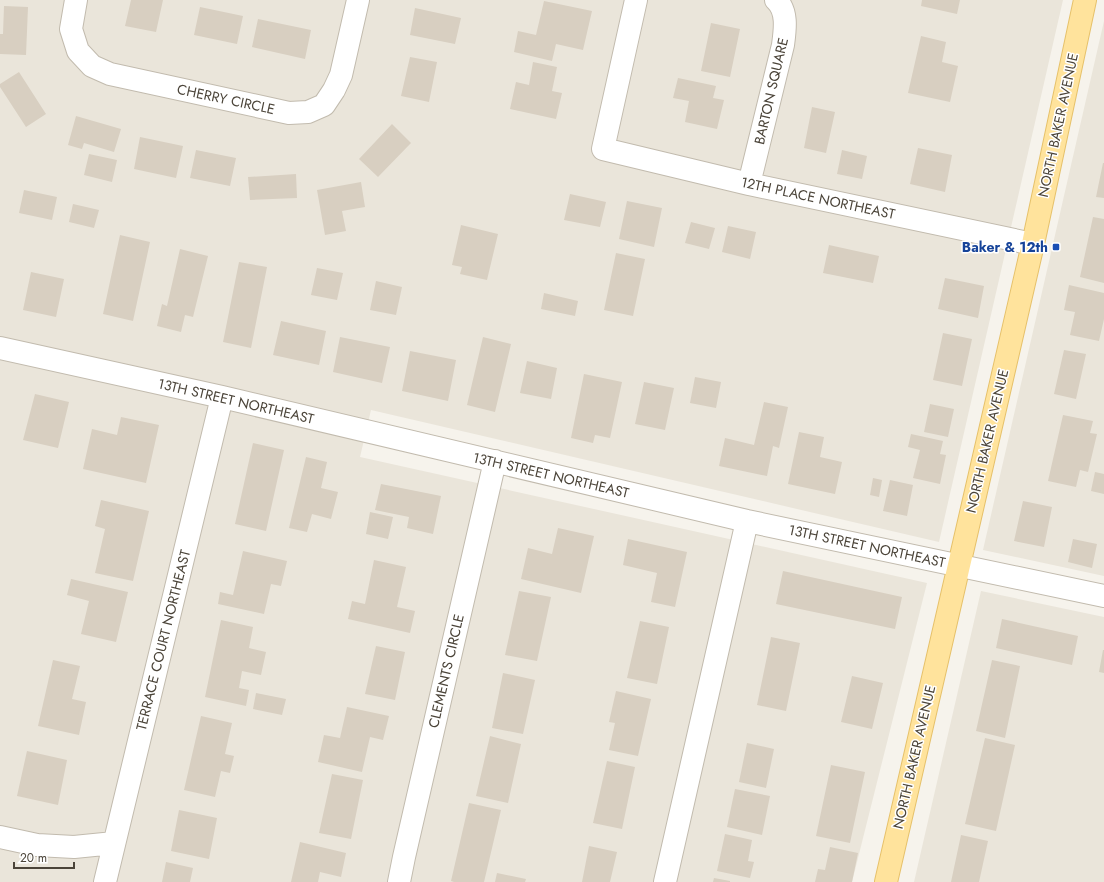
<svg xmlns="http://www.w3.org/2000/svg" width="1104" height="882" viewBox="0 0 1104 882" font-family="Jost,sans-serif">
  <rect width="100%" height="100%" fill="#f6f3ec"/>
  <path fill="#eae5da" d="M0 0H1063L939 542 371 410 360 457 927 583 852 882H0Z
    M1104 21V576L983 550Z
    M981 591 1104 617V882H914Z"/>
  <path fill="#d8cfc1" d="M131 0H163L156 32 125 26Z
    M922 0H960L957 14 921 6Z
    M544 1 592 11 583 50 556 44 552 61 514 52 518 31 536 35Z
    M4 6 28 7 26 55 0 54V34H3Z
    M200 7 243 16 237 44 194 35Z
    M415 8 461 18 455 44 410 35Z
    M258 19 311 30 305 59 252 47Z
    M711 23 740 29 730 77 701 71Z
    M921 36 946 42 942 62 958 66 950 102 908 93Z
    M410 57 437 62 429 102 401 96Z
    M533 62 557 67 552 91 562 93 556 119 510 109 516 82 529 85Z
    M19 72 46 114 26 127 0 87V84Z
    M678 78 716 86 713 98 724 100 717 129 685 122 689 101 673 98Z
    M812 107 835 112 826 153 804 148Z
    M76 116 121 129 114 152 84 143 82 149 68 145Z
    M392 124 411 143 378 177 359 159Z
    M140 137 183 146 176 178 134 169Z
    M918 148 952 155 945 192 910 184Z
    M196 150 236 158 230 186 190 178Z
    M842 150 867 156 862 179 837 174Z
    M89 154 117 160 112 182 84 175Z
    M1103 163H1104V198L1096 197Z
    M296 174 297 198 250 200 248 177Z
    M361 182 365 207 342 211 346 231 325 235 317 190Z
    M24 190 57 197 52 220 19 213Z
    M570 194 606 202 600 227 564 220Z
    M627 201 662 208 654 247 619 239Z
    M73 204 99 210 94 228 69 222Z
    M1093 217 1104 219V283L1080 277Z
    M691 222 715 228 709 249 685 243Z
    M461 225 498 234 487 280 460 274 462 267 452 265Z
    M728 226 756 232 750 259 722 252Z
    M120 235 150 242 133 321 103 314Z
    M829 245 879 256 873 283 823 273Z
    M180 249 208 256 193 317 185 315 181 332 157 326 162 304 167 306Z
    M616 253 645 259 633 316 604 310Z
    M239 262 267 267 251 348 223 342Z
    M317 268 343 273 337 300 311 295Z
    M31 272 64 279 56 317 23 310Z
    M945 278 984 286 978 318 938 309Z
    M376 281 402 287 396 315 370 310Z
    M1069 285 1104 293V319L1099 341 1070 335 1075 312 1064 310Z
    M544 293 578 301 575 316 541 309Z
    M281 321 326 331 319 365 273 355Z
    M943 333 972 339 962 386 933 380Z
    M340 337 390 347 382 383 333 372Z
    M483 337 511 344 495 412 467 405Z
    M1064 350 1086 354 1076 399 1054 394Z
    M410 351 456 360 448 401 402 391Z
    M527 361 557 368 551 399 520 393Z
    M584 374 622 382 610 438 595 435 593 443 571 438Z
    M695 377 721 382 716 408 690 403Z
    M644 382 674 388 665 430 635 424Z
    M35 394 69 402 58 448 23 440Z
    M764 402 788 407 779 448 773 446 767 476 719 466 725 438 754 445Z
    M930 404 954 409 948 437 924 432Z
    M1063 415 1093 421 1090 433 1097 434 1088 472 1080 470 1076 487 1048 481Z
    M121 417 159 425 146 483 83 469 92 429 117 435Z
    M799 432 824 437 820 457 842 462 835 494 788 484Z
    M911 434 943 441 940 454 946 455 940 484 913 478 920 450 908 447Z
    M253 443 284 450 266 531 235 524Z
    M306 457 327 462 321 488 338 492 331 519 312 514 307 532 289 528Z
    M1095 472 1104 474V494L1091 491Z
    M873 478 882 480 879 497 870 495Z
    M890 480 913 485 907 516 883 511Z
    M381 484 441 496 433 534 407 528 409 517 375 510Z
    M101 500 149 511 133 581 95 573 105 529 95 526Z
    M1023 501 1052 507 1044 547 1014 541Z
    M370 512 393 517 388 539 366 534Z
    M558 528 594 536 581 593 521 579 528 548 552 554Z
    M628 539 687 552 675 607 651 602 657 573 623 565Z
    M1073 539 1097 544 1092 568 1068 562Z
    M243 551 287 561 281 586 271 584 264 614 218 604 220 592 233 595Z
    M374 560 406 567 397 607 415 611 410 633 348 619 352 601 365 604Z
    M783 571 902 597 895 629 776 604Z
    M71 579 128 592 116 642 81 634 89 601 67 595Z
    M519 591 551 597 537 661 505 655Z
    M1002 619 1078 636 1072 665 996 648Z
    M221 620 253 627 249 648 266 652 261 675 242 671 239 688 249 690 246 706 205 697Z
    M640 621 669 627 657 684 627 678Z
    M771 637 800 643 786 711 757 705Z
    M376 646 405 652 395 700 365 694Z
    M1103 650H1104V673L1099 672Z
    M53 660 80 666 72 699 86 702 79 735 38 726Z
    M992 660 1020 666 1005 738 976 731Z
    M503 673 535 680 523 734 492 728Z
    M852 676 883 683 872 729 841 722Z
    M616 691 651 699 638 756 609 750 615 723 609 722Z
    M256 693 286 699 282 715 253 709Z
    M347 707 389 716 383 740 370 737 362 772 318 762 324 735 340 738Z
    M201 716 232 723 225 754 234 756 230 773 221 771 215 797 184 790Z
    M490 736 521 744 508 803 476 796Z
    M985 738 1015 745 996 831 965 824Z
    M747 743 774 749 766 788 739 782Z
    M27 751 67 760 58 805 17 796Z
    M607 761 635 767 622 829 593 823Z
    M831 765 865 772 850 843 816 836Z
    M332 774 363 780 351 839 319 833Z
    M735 789 770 796 762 835 727 827Z
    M469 803 501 810 484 882H454L451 881Z
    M179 810 217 818 209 859 171 851Z
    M725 834 752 840 748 861 754 862 750 878 717 871Z
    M961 835 988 841 979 882H951Z
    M300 842 346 853 341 877 320 872 318 882H291Z
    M589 846 617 852 610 882H582Z
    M830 847 858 853 852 882H815L818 869 825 870Z
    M166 862 193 868 190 882H162Z
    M497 873 526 879 525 882H495Z
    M714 878 730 881V882H713Z"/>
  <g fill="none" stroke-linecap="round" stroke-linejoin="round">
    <defs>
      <path id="minor" d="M76 0 71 29 78 51 92 66 110 74 289 113 308 112 324 105 334 90 341 75 358 0
        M636 0 603 149 749 184 1033 244
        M749 184 783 45C785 30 788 11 776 0
        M0 348 222 397 747 521 1104 596
        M0 837 37 845 74 847 114 843
        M105 882 222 397
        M399 882 404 857 495 461
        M665 882 747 521"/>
      <path id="major" d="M886 882 1033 244 1085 0"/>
    </defs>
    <use href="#minor" stroke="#c2bbae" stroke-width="24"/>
    <use href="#major" stroke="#e6c16a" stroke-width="24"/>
    <use href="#minor" stroke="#fff" stroke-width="22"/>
    <use href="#major" stroke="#ffe39c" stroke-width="22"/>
  </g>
  <rect fill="#1a4fb4" stroke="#fff" stroke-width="1.5" x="1052" y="243" width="8" height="8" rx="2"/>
  <g text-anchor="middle" stroke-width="3" stroke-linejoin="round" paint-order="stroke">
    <g font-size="14" fill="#4b4439" stroke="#fff">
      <text transform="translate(771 91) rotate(-77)" y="5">BARTON SQUARE</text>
      <text transform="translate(226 99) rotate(12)" y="5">CHERRY CIRCLE</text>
      <text transform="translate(1058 125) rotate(-78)" y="5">NORTH BAKER AVENUE</text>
      <text transform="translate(818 198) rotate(12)" y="5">12TH PLACE NORTHEAST</text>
      <text transform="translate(236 401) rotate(13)" y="5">13TH STREET NORTHEAST</text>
      <text transform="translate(987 441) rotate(-77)" y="5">NORTH BAKER AVENUE</text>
      <text transform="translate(551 475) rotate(13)" y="5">13TH STREET NORTHEAST</text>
      <text transform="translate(867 546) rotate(12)" y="5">13TH STREET NORTHEAST</text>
      <text transform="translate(163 640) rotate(-76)" y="5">TERRACE COURT NORTHEAST</text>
      <text transform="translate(446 671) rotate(-77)" y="5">CLEMENTS CIRCLE</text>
      <text transform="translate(914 757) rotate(-77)" y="5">NORTH BAKER AVENUE</text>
    </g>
    <g font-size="14" font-weight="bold" fill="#164399" stroke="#fff" text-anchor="end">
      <text x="1048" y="252">Baker &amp; 12th</text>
    </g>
  </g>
  <path d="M14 862v6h60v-6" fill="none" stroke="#4b4439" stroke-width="2"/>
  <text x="20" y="862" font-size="12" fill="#4b4439" stroke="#ffffff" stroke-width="3" paint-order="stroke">20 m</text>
</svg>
